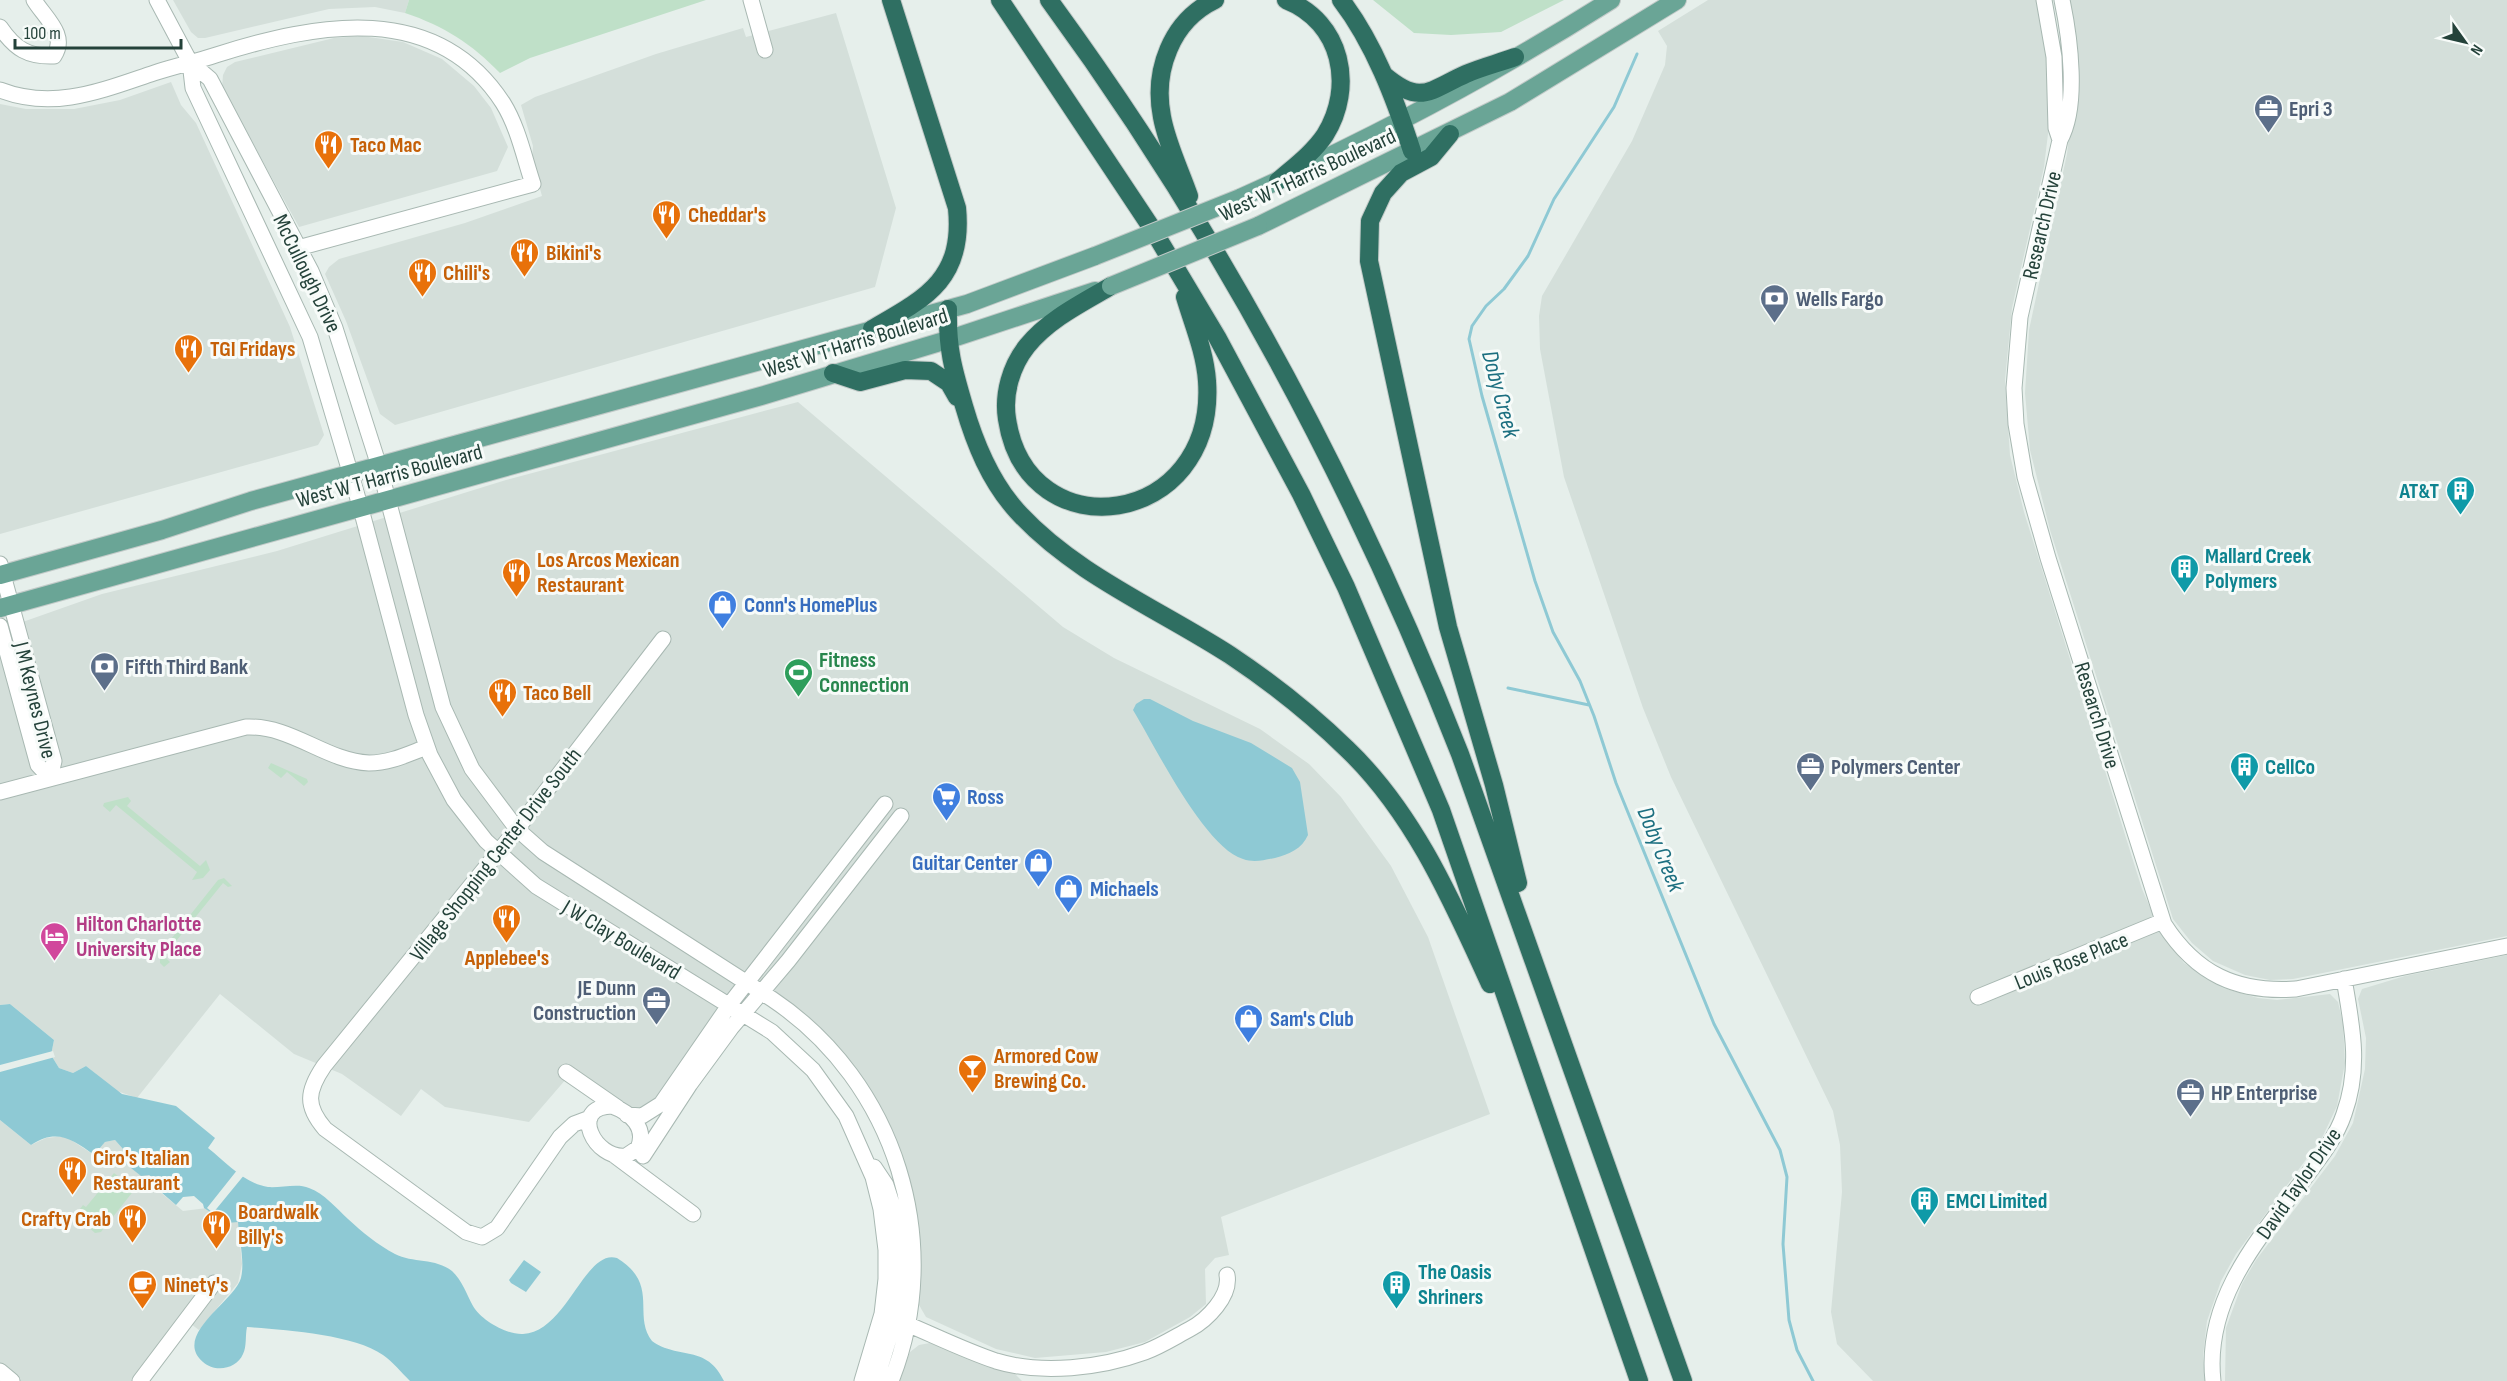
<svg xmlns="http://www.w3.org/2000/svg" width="2507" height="1381" viewBox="0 0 2507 1381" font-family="'Sofia Sans Condensed',sans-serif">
  <rect width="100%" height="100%" fill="#e6efeb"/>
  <path fill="#d4dfda" d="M173 0H409L405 13 375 7 329 9 205 38H198L191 32Z
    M1708 0H2036L2048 62 2051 109 2044 167 2012 308 2005 380 2010 455 2024 512 2142 889 2162 935 2184 963 2223 988 2258 998 2277 1000 2330 994 2338 1002 2343 1023 2345 1063 2337 1106 2322 1138 2236 1254 2221 1281 2207 1321 2203 1355 2205 1381H1873L1837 1344 1831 1312 1842 1192 1840 1145 1833 1111 1671 777 1643 708 1564 477 1540 349 1539 316 1542 296 1632 141 1665 65 1667 46 1658 31Z
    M2070 0H2507V936L2293 979 2270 980 2245 975 2213 961 2192 943 2173 919 2050 530 2030 450 2025 393 2029 330 2067 154 2073 100Z
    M836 13 896 208 875 287 395 425 380 414 346 321 325 274 329 267 339 259 465 223 542 196 532 160 533 146 521 105 535 97 656 54 743 28 746 37Z
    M362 36 403 42 442 59 474 86 491 108 508 147 497 171 299 227 222 88 223 75 227 67 235 62 334 38Z
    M171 82 181 105 196 123 290 327 324 435 318 445 0 534V104L26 109H74L120 100Z
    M798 402 1063 627 1114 658 1260 729 1309 764 1341 797 1391 866 1428 937 1490 1114 1221 1217 1229 1255 1215 1258 1205 1269 1206 1304 1190 1317 1145 1342 1106 1352 1035 1358 996 1349 926 1317 919 1305 920 1261 917 1220 904 1164 889 1126 871 1094 746 976 653 1105 634 1111 573 1071 529 1122 445 1107 421 1089 401 1116 342 1074 294 1054 220 994 137 1098 117 1091 86 1066 73 1073 59 1068 51 1055 54 1040 10 1004 0 1005V630L102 594 277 551 506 480Z
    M2507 955V1381H2225L2226 1328 2242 1284 2256 1260 2335 1156 2353 1123 2365 1069 2366 1038 2358 999 2362 989 2405 976Z
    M0 1120 31 1145 46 1138 65 1136 94 1155 105 1142 115 1140 123 1149 121 1159 153 1178 154 1187 183 1211 207 1208 215 1215 238 1222 242 1264 238 1283 199 1330 191 1324 146 1381H0Z
    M930 1343 1015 1374 1022 1381H898L910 1352 919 1345Z"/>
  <path fill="#bfe0c8" d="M409 0H706L530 58 500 73C472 44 444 26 405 13Z
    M1373 0H1564L1501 32 1451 35 1414 33Z
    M271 763 307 779 308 782 304 786 287 772 281 778 268 768Z
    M128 797 131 801 127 806 200 866 206 860 210 870 203 878 192 880 197 872 116 805 110 812 103 806 104 803Z
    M224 878 232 886 228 887 223 883 164 956 170 962 164 967 160 963V953L218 880Z
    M114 1173 135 1189 101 1232 95 1233 78 1218 77 1213 83 1205 86 1207Z"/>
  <path fill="#8ec9d4" d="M1144 699H1150L1193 721 1251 743 1292 768 1300 782 1308 835C1302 849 1289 854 1275 858 1264 860 1254 863 1243 859 1204 847 1155 746 1133 710L1136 704Z
    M10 1004 54 1040 51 1055 59 1068 73 1073 86 1066 122 1094 176 1106 215 1138 208 1148C226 1162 245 1184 268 1187 281 1188 298 1183 309 1188 325 1194 336 1208 348 1219 362 1232 378 1245 395 1254 412 1263 436 1258 452 1271 462 1280 467 1295 473 1306 481 1320 507 1335 523 1334 567 1332 585 1248 617 1258 660 1284 632 1315 652 1341 678 1360 707 1344 724 1381H410C401 1372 393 1362 383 1355 353 1334 283 1330 247 1327 245 1336 247 1346 243 1354 237 1369 215 1373 203 1362 172 1335 234 1302 241 1278 245 1261 239 1239 238 1222L216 1224 215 1215 204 1208 203 1204 194 1196 183 1197 176 1205 154 1186 153 1178 149 1175 141 1176 121 1160 123 1149 115 1140 105 1142 94 1155C73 1139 56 1128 31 1145L0 1120V1005Z
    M524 1260 541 1272 526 1292 511 1283 509 1280Z"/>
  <path fill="#e6efeb" d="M53 1051 55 1057 0 1072V1065Z
    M238 1169 245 1174 213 1213 207 1208Z"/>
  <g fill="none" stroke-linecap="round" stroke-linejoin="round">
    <path stroke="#8ec9d4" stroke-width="3" d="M1637 54 1614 107 1554 199 1528 256 1504 289 1486 306 1472 326 1469 339 1482 396 1535 581 1553 632 1580 681 1594 716 1616 783 1714 1024 1780 1150 1787 1177 1783 1244 1789 1320 1797 1350 1813 1381
      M1508 688 1589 705"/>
    <defs>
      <path id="minor" d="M157 0 190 62 193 88 310 337 361 509 416 715 430 755 454 800 486 841 536 886 772 1032 813 1070 846 1116 873 1177 881 1209 886 1250V1279L882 1314 862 1381
        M751 0 765 50
        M2044 0 2054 57 2056 128 2060 140
        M2062 0C2070 38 2079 106 2060 140L2020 317 2014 388 2016 424 2025 477 2048 558 2164 924C2196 974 2237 993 2296 989L2507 946
        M0 27C15 49 28 57 54 56 68 35 45 18 34 0
        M190 62 210 79 311 271 335 328 379 466 443 707 472 769 517 829 543 852 772 999C896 1082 946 1243 891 1381
        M0 90C54 111 103 90 154 73 175 66 195 62 216 55 317 23 436 0 503 103 518 127 524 157 533 184L298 248
        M0 564 54 761 50 778
        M0 626 38 765 50 778
        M0 792 246 727C292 725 325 761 369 763 390 763 408 754 427 747
        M1978 997 2163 921
        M566 1072 618 1108
        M612 1106C631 1113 647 1128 638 1148L626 1156C595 1160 568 1107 612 1106Z
        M627 1115 642 1116 661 1104 730 1004 885 804
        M590 1118 574 1124 560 1137 497 1228 482 1237 466 1232 325 1129C305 1106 307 1091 324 1066L517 829 663 639
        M614 1155 693 1214
        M643 1156 690 1084 731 1028 788 961 901 816
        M874 1167 886 1185 897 1219 901 1258 897 1307 909 1324
        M882 1314C920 1328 957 1348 996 1361 1042 1375 1101 1368 1145 1352 1161 1346 1175 1337 1190 1329 1207 1320 1231 1296 1227 1275
        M0 1371 12 1381
        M140 1381 214 1283
        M876 1381 892 1329 890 1321 882 1314
        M2213 1381C2204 1300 2258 1239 2304 1179 2319 1159 2336 1138 2344 1114 2361 1067 2352 1026 2344 979"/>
      <path id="major" d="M1240 198C1367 141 1493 75 1611 0
        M1258 226 1510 102 1677 0
        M0 575 162 530 251 501 967 304 1095 256
        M0 608 761 396 947 340 1095 291"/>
      <path id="highway" d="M1000 0 1153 230 1217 337 1301 494 1346 587 1441 810 1639 1381
        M1049 0C1219 232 1355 486 1460 754L1683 1381
        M1341 0C1374 43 1395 99 1412 151
        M1385 76C1421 106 1430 90 1466 74 1482 67 1499 63 1515 57
        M1450 134 1431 157 1401 173 1383 193 1370 221 1369 261 1448 627 1494 785 1518 883
        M1278 181C1294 167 1313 153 1325 135 1355 87 1342 22 1286 0
        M1189 196C1180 170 1167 144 1162 117 1153 71 1171 21 1215 0
        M1111 286C1082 303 1049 319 1027 346 1011 366 1003 394 1007 419 1027 553 1217 528 1207 381 1205 352 1193 324 1185 297
        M948 309C947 348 953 369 964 406 975 444 990 481 1017 511 1074 574 1159 609 1230 655 1272 683 1311 714 1347 749 1414 813 1452 901 1490 984
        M872 329C926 298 964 279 957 208L891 0
        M833 373 860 382 905 370 931 371 949 383 957 397"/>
    </defs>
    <use href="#minor" stroke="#a8b8b2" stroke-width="17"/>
    <use href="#major" stroke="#c2cac8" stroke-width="20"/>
    <use href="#highway" stroke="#c2cac8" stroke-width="20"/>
    <use href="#minor" stroke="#fff" stroke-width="15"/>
    <use href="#major" stroke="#6aa596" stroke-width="18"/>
    <use href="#highway" stroke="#2f6f62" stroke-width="18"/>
    <defs>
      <path id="major-bridge" d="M1095 256 1240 198
        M1111 286 1258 226"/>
    </defs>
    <use href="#major-bridge" stroke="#c2cac8" stroke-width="20" stroke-linecap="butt"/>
    <use href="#major-bridge" stroke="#6aa596" stroke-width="18"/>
  </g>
  <defs>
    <symbol id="office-pin" viewBox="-11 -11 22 30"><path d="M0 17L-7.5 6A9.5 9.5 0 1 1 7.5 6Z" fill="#5c6f8a" stroke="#f7fbf9"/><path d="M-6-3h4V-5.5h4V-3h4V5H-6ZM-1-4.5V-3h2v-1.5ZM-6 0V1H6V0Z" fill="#fff"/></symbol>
    <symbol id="restaurant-pin" viewBox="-11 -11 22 30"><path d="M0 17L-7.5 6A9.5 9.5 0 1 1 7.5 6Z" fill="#e8710a" stroke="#f7fbf9"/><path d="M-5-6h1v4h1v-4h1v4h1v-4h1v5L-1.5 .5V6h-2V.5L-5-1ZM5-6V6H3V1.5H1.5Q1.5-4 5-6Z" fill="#fff"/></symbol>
    <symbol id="bank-pin" viewBox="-11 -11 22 30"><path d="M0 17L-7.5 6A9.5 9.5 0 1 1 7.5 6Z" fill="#5c6f8a" stroke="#f7fbf9"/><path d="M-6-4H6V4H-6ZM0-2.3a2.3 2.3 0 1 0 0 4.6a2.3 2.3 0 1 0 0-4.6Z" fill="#fff"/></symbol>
    <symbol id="building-pin" viewBox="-11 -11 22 30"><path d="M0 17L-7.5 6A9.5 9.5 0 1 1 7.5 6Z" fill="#0f9aa8" stroke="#f7fbf9"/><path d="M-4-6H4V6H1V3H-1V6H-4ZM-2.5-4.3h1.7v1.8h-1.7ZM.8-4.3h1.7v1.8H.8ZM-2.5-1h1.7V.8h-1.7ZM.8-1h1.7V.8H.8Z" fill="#fff"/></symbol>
    <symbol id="shop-pin" viewBox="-11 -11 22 30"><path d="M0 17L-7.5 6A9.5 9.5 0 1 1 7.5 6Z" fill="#3f7fe0" stroke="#f7fbf9"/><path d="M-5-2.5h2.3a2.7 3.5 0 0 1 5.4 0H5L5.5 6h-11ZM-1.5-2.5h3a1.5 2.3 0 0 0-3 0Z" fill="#fff"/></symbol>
    <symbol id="stadium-pin" viewBox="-11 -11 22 30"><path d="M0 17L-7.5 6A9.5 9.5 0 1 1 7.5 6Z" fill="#2e9e5b" stroke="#f7fbf9"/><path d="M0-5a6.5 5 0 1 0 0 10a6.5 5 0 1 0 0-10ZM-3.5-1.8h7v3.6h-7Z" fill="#fff"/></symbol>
    <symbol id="supermarket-pin" viewBox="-11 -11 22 30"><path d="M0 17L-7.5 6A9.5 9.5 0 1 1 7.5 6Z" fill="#3f7fe0" stroke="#f7fbf9"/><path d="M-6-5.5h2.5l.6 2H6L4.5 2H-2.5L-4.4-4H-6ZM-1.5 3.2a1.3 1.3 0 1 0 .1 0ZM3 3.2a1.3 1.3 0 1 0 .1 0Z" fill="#fff"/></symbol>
    <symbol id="hotel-pin" viewBox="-11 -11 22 30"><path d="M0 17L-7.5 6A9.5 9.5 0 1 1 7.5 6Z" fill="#d1479c" stroke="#f7fbf9"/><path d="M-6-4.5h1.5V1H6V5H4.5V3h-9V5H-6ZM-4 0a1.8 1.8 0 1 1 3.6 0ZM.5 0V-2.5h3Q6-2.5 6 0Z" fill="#fff"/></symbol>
    <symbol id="bar-pin" viewBox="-11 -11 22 30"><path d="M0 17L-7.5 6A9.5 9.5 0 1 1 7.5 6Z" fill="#e8710a" stroke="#f7fbf9"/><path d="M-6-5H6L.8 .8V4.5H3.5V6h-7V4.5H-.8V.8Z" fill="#fff"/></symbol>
    <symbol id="cafe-pin" viewBox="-11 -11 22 30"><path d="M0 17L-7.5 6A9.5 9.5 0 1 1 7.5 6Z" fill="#e8710a" stroke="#f7fbf9"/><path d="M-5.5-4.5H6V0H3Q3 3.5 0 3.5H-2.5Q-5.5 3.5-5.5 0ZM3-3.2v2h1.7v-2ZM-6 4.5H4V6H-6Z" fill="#fff"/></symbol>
  </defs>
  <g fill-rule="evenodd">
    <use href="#office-pin" x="2252" y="92" width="33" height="45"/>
    <use href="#restaurant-pin" x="312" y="128" width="33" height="45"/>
    <use href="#restaurant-pin" x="650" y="198" width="33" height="45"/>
    <use href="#restaurant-pin" x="508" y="236" width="33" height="45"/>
    <use href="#restaurant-pin" x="406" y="256" width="33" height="45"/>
    <use href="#bank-pin" x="1758" y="282" width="33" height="45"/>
    <use href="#restaurant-pin" x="172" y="332" width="33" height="45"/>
    <use href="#building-pin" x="2444" y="474" width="33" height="45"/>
    <use href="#building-pin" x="2168" y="552" width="33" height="45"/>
    <use href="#restaurant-pin" x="500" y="556" width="33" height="45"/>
    <use href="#shop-pin" x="706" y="588" width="33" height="45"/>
    <use href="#bank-pin" x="88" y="650" width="33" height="45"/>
    <use href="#stadium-pin" x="782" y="656" width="33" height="45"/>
    <use href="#restaurant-pin" x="486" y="676" width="33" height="45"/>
    <use href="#office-pin" x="1794" y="750" width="33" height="45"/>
    <use href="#building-pin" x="2228" y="750" width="33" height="45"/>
    <use href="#supermarket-pin" x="930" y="780" width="33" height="45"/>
    <use href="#shop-pin" x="1022" y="846" width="33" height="45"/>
    <use href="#shop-pin" x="1052" y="872" width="33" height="45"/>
    <use href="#restaurant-pin" x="490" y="902" width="33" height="45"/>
    <use href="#hotel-pin" x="38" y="920" width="33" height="45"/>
    <use href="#office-pin" x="640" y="984" width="33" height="45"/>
    <use href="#shop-pin" x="1232" y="1002" width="33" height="45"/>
    <use href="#bar-pin" x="956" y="1052" width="33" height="45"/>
    <use href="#office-pin" x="2174" y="1076" width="33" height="45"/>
    <use href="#restaurant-pin" x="56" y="1154" width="33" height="45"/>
    <use href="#building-pin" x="1908" y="1184" width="33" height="45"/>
    <use href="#restaurant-pin" x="116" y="1202" width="33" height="45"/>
    <use href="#restaurant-pin" x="200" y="1208" width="33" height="45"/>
    <use href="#cafe-pin" x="126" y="1268" width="33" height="45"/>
    <use href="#building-pin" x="1380" y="1268" width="33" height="45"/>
  </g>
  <g text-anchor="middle" stroke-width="6" stroke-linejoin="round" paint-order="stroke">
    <g font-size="22" font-weight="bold" fill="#4e5e75" stroke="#f7fbf9" text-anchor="start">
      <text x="2289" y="116">Epri 3</text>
      <text x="1796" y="306">Wells Fargo</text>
      <text x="125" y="674">Fifth Third Bank</text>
      <text x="1831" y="774">Polymers Center</text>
      <text x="636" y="995" text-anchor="end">JE Dunn<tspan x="636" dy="25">Construction</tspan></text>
      <text x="2211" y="1100">HP Enterprise</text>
    </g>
    <g font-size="22" font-weight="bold" fill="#c56008" stroke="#f7fbf9" text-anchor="start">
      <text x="350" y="152">Taco Mac</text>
      <text x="688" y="222">Cheddar's</text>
      <text x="546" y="260">Bikini's</text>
      <text x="443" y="280">Chili's</text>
      <text x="210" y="356">TGI Fridays</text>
      <text x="537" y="567">Los Arcos Mexican<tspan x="537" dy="25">Restaurant</tspan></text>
      <text x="523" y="700">Taco Bell</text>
      <text x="507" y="965" text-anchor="middle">Applebee's</text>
      <text x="994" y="1063">Armored Cow<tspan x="994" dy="25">Brewing Co.</tspan></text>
      <text x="93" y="1165">Ciro's Italian<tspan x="93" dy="25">Restaurant</tspan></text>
      <text x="238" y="1219">Boardwalk<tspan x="238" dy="25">Billy's</tspan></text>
      <text x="111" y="1226" text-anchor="end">Crafty Crab</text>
      <text x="164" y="1292">Ninety's</text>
    </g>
    <g font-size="22" fill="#24423a" stroke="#f7fbf9">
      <text transform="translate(1307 174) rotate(-25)" y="8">West W T Harris Boulevard</text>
      <text transform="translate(2041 225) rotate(-77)" y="8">Research Drive</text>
      <text transform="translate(308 273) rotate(64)" y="8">McCullough Drive</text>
      <text transform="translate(855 342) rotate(-17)" y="8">West W T Harris Boulevard</text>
      <text transform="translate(389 475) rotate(-15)" y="8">West W T Harris Boulevard</text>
      <text transform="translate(36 700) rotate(76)" y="8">J M Keynes Drive</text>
      <text transform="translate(2098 715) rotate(73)" y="8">Research Drive</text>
      <text transform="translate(495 854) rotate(-52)" y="8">Village Shopping Center Drive South</text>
      <text transform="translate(622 939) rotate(31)" y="8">J W Clay Boulevard</text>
      <text transform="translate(2071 960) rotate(-22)" y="8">Louis Rose Place</text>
      <text transform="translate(2298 1183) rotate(-55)" y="8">David Taylor Drive</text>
    </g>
    <g font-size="22" font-weight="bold" fill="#0d838f" stroke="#f7fbf9" text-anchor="start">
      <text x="2439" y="498" text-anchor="end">AT&amp;T</text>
      <text x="2205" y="563">Mallard Creek<tspan x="2205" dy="25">Polymers</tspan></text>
      <text x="2265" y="774">CellCo</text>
      <text x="1946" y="1208">EMCI Limited</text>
      <text x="1418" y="1279">The Oasis<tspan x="1418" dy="25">Shriners</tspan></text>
    </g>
    <g font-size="22" font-weight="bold" fill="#366cbe" stroke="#f7fbf9" text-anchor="start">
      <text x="744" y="612">Conn's HomePlus</text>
      <text x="967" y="804">Ross</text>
      <text x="1018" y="870" text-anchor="end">Guitar Center</text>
      <text x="1090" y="896">Michaels</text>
      <text x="1270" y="1026">Sam's Club</text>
    </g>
    <g font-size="22" font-weight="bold" fill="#27864d" stroke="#f7fbf9" text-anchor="start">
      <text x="819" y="667">Fitness<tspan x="819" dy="25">Connection</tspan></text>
    </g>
    <g font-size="22" font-weight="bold" fill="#b23c85" stroke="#f7fbf9" text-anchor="start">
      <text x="76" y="931">Hilton Charlotte<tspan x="76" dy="25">University Place</tspan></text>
    </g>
    <g font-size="24" font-style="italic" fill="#1c6f80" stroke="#f7fbf9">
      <text transform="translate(1501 394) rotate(75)" y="8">Doby Creek</text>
      <text transform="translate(1661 849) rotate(68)" y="8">Doby Creek</text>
    </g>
  </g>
  <g transform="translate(2465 42) rotate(124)" stroke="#f7fbf9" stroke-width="4.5" paint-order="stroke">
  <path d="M0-4.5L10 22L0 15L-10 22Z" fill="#24423a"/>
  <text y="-9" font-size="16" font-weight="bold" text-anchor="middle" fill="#24423a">N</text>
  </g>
  <path d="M15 39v9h166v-9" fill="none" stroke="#24423a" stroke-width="3"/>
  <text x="24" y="39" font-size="18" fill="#24423a" stroke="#f7fbf9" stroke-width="4.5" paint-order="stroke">100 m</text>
</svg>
